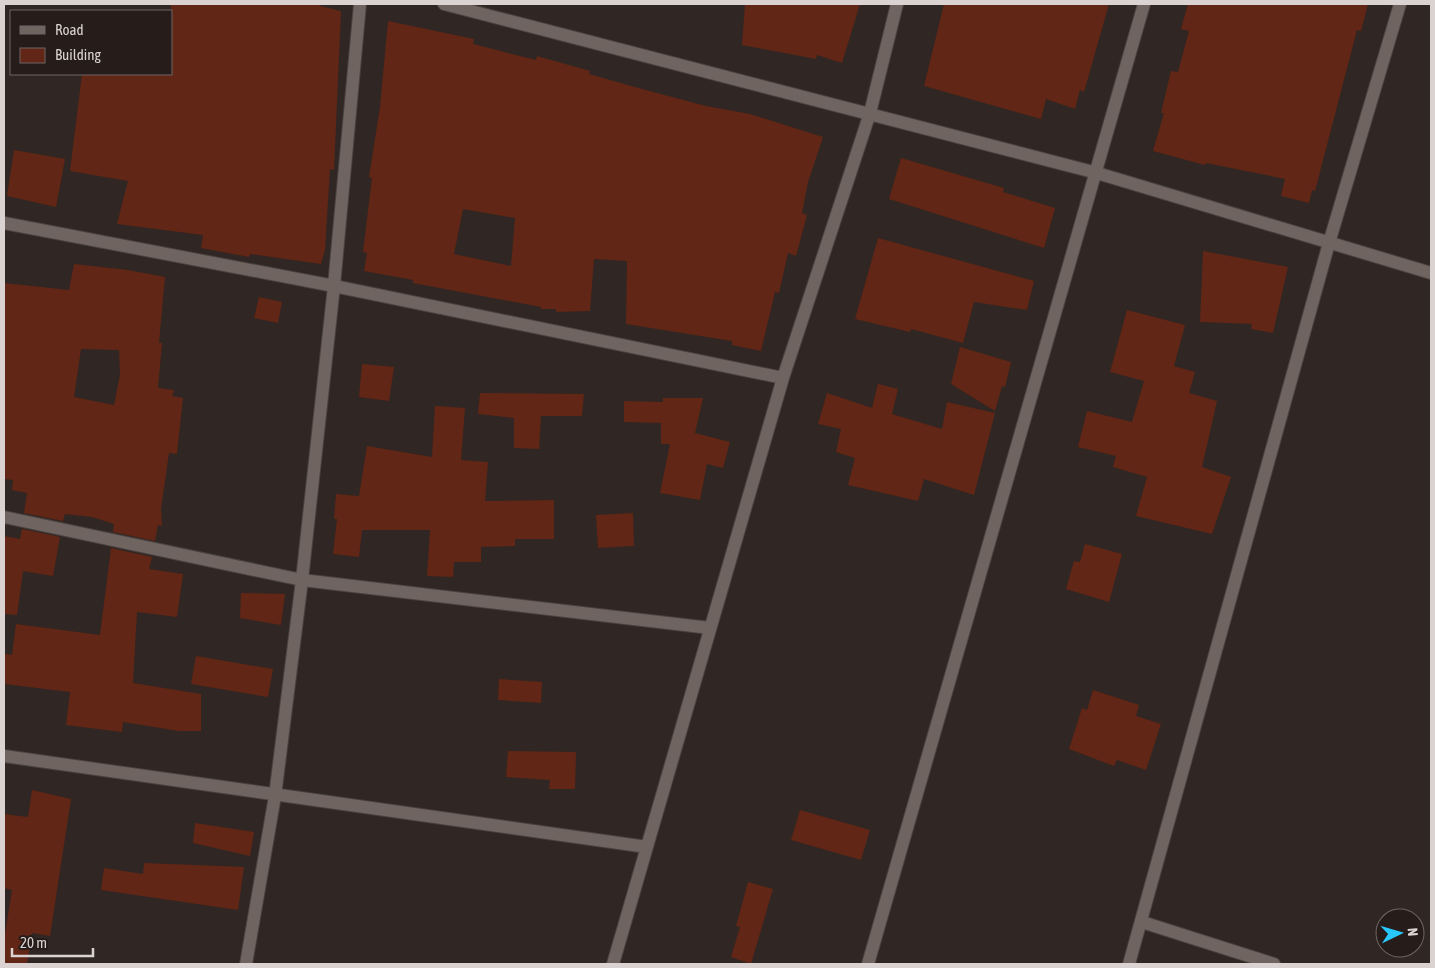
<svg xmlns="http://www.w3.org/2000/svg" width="1435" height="968" viewBox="0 0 1435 968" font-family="'Asap Condensed',sans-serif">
  <rect width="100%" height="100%" fill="#302623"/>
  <path fill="#612615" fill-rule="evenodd" d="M171 4H321L320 6 341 11 334 170 330 169 325 250 321 264 250 254 249 257 201 248 203 235 117 224 128 181 70 171 82 74H171Z
    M745 4H860L842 63 817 55 816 59 742 45Z
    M944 4H1109L1084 92 1080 90 1075 109 1046 99 1041 119 924 86Z
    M1188 4H1368L1361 31 1357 30 1315 191 1312 190 1309 203 1281 196 1285 179 1206 163 1205 165 1153 151 1164 113H1161L1171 71 1178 72 1189 31 1181 29Z
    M388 21 474 39 473 44 536 60 537 56 590 71 589 74 642 89 706 106 750 114 823 137 808 182 802 213 807 215 796 256 788 253 779 293 775 292 761 351 732 345V341L626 324 627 261 594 259 590 311 556 312V309H541V307L413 283V280L364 271 367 253 363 252 372 178 369 177 380 107ZM463 209 515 218 511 266 454 254Z
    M14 150 65 159 56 207 7 196Z
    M901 158 1004 188 1003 192 1055 208 1044 248 889 199Z
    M878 238 1034 281 1027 310 974 302 963 343 911 329 910 332 855 319Z
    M1203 251 1288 267 1273 333 1251 329 1252 324 1200 322Z
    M74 264 128 270 165 277 159 343H162L158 388 174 390 172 396 183 398 177 454 169 453 161 509 162 526 158 525 155 541 113 532 114 524 92 517 65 514 63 521 24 513 27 493 12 490 13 480 4 479V283L69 290ZM81 349 119 350 120 375 114 405 74 397Z
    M259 297 282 302 278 323 254 318Z
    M1127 310 1185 325 1174 366 1195 372 1189 393 1217 401 1202 467 1231 477 1212 534 1136 516 1147 477 1113 467 1116 456 1078 447 1087 411 1132 422 1144 381 1110 372Z
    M960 347 1011 362 1005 387 1002 386 995 411 951 384Z
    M362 364 394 367 389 401 359 397Z
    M878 384 898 389 892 414 942 429 947 402 995 413 974 495 924 479 918 501 848 485 855 458 836 452 841 429 818 424 827 393 872 408Z
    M480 393 584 394 582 416H541L539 449 514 448V418L478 414Z
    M663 398H703L695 433 730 442 723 468 707 464 700 500 660 493 670 444H661V423L624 422V401L663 402Z
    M435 406 465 408 461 460 488 462 485 501 554 500V539H515V546L481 547V562H454L453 577 427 576 430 530H362L359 557 333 554 337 519H334L336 494 359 496 367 446 432 457Z
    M633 513 634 546 598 548 596 515Z
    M22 529 60 537 53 576 23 571 17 615 4 614V536L20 539Z
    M1085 544 1122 554 1109 602 1066 589 1074 561 1080 562Z
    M111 548 152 557 149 569 183 574 177 617 137 612 133 683 201 694V731H179L123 722 122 732 66 725 70 692 4 684 5 654 12 655 16 624 100 635Z
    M241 593 285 594 281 625 240 618Z
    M196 656 273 669 268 697 191 684Z
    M499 679 542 682 541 703 498 700Z
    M1093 690 1139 705 1136 716 1161 724 1146 770 1117 760 1114 766 1069 749 1082 708 1087 710Z
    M508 751 576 752 575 789H549L550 780 506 777Z
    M32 790 71 799 50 936 32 933 27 964H4V940L12 890 4 888V814L28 817Z
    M800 810 870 830 861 860 791 840Z
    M195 823 254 832 250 856 193 843Z
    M144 863 244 867 238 910 101 890 104 868 143 874Z
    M748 882 773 889 751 964 731 957 740 927 736 926Z"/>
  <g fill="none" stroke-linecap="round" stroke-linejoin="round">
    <defs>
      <path id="street" d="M444 4 1097 173 1431 273
        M4 223 334 286 783 378
        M4 517 302 580 710 628
        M4 756 647 847
        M1142 922 1274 964
        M246 964 275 796 302 580 334 286 360 4
        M613 964 783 378 870 113 897 4
        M868 964 1144 4
        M1129 964 1329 243 1400 4"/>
    </defs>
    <use href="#street" stroke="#4a423f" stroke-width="14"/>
    <use href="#street" stroke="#6f6460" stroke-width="12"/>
  </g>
  <rect width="1435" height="968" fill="none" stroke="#dad3d2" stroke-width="10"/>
  <rect x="10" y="10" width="162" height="65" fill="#261c1a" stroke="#6e6564"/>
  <rect x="20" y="26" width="25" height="8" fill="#6f6460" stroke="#6e6564"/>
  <text x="55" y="35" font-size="15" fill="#dad3d2">Road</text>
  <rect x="20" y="48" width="25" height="15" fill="#612615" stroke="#6e6564"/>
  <text x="55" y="60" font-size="15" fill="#dad3d2">Building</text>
  <g transform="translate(1400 933) rotate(85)"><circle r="24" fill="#261c1a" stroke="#6e6564"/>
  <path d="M0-4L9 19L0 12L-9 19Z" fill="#28c8ff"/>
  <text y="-8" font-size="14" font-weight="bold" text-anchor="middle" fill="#dad3d2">N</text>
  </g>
  <path d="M12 948v8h81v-8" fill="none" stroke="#dad3d2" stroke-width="2.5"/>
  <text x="20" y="948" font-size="15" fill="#dad3d2" stroke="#261c1a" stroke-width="4" paint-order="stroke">20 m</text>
</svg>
